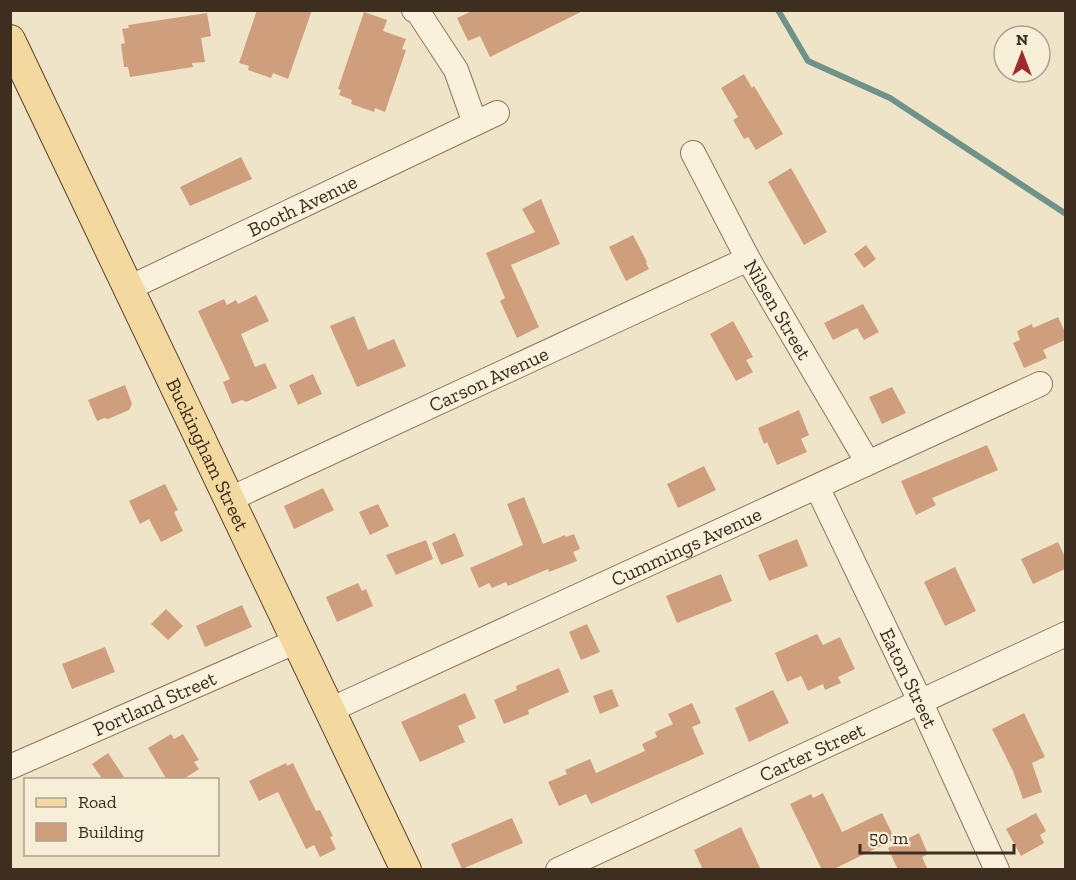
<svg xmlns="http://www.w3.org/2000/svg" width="1076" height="880" viewBox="0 0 1076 880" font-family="'Zilla Slab',serif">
  <rect width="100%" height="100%" fill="#f0e4c8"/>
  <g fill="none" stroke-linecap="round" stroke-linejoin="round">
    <path stroke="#6f938a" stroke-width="6" d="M778 10 808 61 890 98 1066 214"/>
  </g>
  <path fill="#cf9f7d" d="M257 10H312L288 79 273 73 271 78 248 70 249 66 239 63Z
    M474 10H585L490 57 480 36 468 41 457 18Z
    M364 12 387 20 383 31 406 39 402 49 406 50 385 112 375 108 374 112 351 104 352 100 339 95 341 90 338 89Z
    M207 13 211 36 201 38 205 62 192 63 193 67 130 77 128 67H124L121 44 125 43 122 29 129 28 128 25Z
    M744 74 752 88 754 86 783 134 756 150 748 137 744 139 733 120 738 117 721 88Z
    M241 157 252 179 190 206 180 187Z
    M791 168 827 232 804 245 768 182Z
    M541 199 560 244 511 265 539 327 517 338 500 301 505 298 486 253 535 232 522 209Z
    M633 235 647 262 646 263 649 269 626 281 609 247Z
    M866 245 876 259 864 268 854 254Z
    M256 295 269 321 241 334 255 367 265 363 277 388 246 402 242 400 232 404 223 382 230 379 198 311 224 299 227 305 236 300 238 304Z
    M863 304 879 332 864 340 857 328 833 340 824 323Z
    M354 316 368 350 394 339 406 366 357 387 330 326Z
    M1058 317 1065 332V340L1043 350 1047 358 1024 368 1013 343 1020 340 1017 331 1032 324 1033 328Z
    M733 321 753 357 746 360 753 372 736 381 710 334Z
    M313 374 322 394 298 405 289 385Z
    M125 385 132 404 129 410 108 419 104 418 97 421 88 400Z
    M892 387 906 413 882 424 869 397Z
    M799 410 809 435 801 439 807 452 777 465 767 442 764 444 758 428Z
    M987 445 998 470 932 498 936 505 916 515 901 481Z
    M704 466 716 490 678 508 667 484Z
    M165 484 178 510 174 512 183 531 161 542 149 519 140 524 129 501Z
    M323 488 334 510 294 529 284 506Z
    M524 497 543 544 565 535 566 537 574 534 580 549 573 552 577 561 549 572 548 569 508 586 506 582 492 588 489 583 479 588 470 568 523 545 507 504Z
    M378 504 389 526 370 535 359 512Z
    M455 533 464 556 441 565 432 543Z
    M797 539 808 566 769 581 758 555Z
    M426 540 433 559 396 575 386 555Z
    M1058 542 1065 557V569L1033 584 1021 559Z
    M955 567 976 611 945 626 924 582Z
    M721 574 732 601 677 623 666 596Z
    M358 583 362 591 366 589 373 606 337 622 326 597Z
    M242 605 252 627 205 647 196 626Z
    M166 609 183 626 168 640 151 624Z
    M587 624 600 652 581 660 569 632Z
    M817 634 823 645 840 637 855 669 838 677 841 683 825 690 823 684 808 691 801 676 787 682 775 653Z
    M105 647 115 672 72 689 62 664Z
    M559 668 569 692 528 710 529 714 504 724 494 700 517 690 516 686Z
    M612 689 619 706 600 714 593 696Z
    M773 690 789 723 749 742 735 708Z
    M465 693 476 718 458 726 465 742 420 762 401 722Z
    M692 703 701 723 692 727 704 754 591 804 586 794 559 806 548 782 567 774 565 770 590 759 596 773 645 751 642 744 657 737 655 732 673 724 668 714Z
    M1024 713 1045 757 1032 763 1042 792 1023 799 1013 771 992 729Z
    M171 734 174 739 183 734 199 760 194 762 199 769 182 780H167L148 748Z
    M108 753 126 780H103L92 764Z
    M286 763 287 766 293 763 316 811 320 810 333 836 330 837 336 849 320 857 314 845 306 849 278 792 259 801 249 781Z
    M823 793 842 832 882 813 895 839 832 870H822L790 804 811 794 813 798Z
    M1036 813 1046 831 1040 835 1044 843 1021 856 1006 829Z
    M512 818 523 843 462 869 451 844Z
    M741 827 761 870H703L694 850Z
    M919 833 928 854 922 857 928 870H898L888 848Z"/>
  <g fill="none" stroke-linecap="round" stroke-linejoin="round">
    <defs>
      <g id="minor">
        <path d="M414 10 418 12 456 70 475 123"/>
        <path id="s1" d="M693 153 748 259 868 463"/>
        <path id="s2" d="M129 288 497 113"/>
        <path id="s3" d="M817 487 920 701 997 870"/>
        <path id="s4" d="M230 499 748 259"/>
        <path id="s5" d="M330 710 1040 384"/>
        <path id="s6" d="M10 767 297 641"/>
        <path id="s7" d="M558 870 1066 634"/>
      </g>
      <g id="major">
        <path id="s8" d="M10 40 406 870"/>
      </g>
    </defs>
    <use href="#minor" stroke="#8d765c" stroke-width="26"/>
    <use href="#major" stroke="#5b4430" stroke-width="32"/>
    <use href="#minor" stroke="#faf1dc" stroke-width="24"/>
    <use href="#major" stroke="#f3d9a0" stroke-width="30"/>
  </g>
  <g text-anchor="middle" stroke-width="4.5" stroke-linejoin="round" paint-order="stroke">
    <g font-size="20" fill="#3d2e20" stroke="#f7eed8">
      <text dy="7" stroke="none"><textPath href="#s2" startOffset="192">Booth Avenue</textPath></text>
      <text dy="7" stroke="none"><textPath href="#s1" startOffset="178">Nilsen Street</textPath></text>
      <text dy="7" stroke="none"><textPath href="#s4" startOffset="285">Carson Avenue</textPath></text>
      <text dy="7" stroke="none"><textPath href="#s8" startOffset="459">Buckingham Street</textPath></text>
      <text dy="7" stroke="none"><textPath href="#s5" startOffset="392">Cummings Avenue</textPath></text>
      <text dy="7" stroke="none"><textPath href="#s3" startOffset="212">Eaton Street</textPath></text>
      <text dy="7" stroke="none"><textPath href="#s6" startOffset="158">Portland Street</textPath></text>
      <text dy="7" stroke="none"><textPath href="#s7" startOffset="280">Carter Street</textPath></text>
    </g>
  </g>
  <rect width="1076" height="880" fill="none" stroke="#3d2e20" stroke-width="24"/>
  <rect x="24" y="778" width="195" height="78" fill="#f7eed8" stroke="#ada18e" stroke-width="1.5"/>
  <rect x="36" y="798" width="30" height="9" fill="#f3d9a0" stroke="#ada18e" stroke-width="1.5"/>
  <text x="78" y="808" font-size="18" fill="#3d2e20">Road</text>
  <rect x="36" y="823" width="30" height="18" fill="#cf9f7d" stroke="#ada18e" stroke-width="1.5"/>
  <text x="78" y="838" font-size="18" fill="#3d2e20">Building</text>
  <g transform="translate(1022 54)"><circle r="28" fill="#f7eed8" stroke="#ada18e" stroke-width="1.5"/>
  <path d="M0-4.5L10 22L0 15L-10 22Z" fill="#9e2a2b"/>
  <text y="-9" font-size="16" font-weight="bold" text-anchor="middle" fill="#3d2e20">N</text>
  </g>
  <path d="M860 844v9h154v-9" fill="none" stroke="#3d2e20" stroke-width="3"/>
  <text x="869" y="844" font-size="18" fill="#3d2e20" stroke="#f7eed8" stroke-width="4.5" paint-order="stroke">50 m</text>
</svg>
